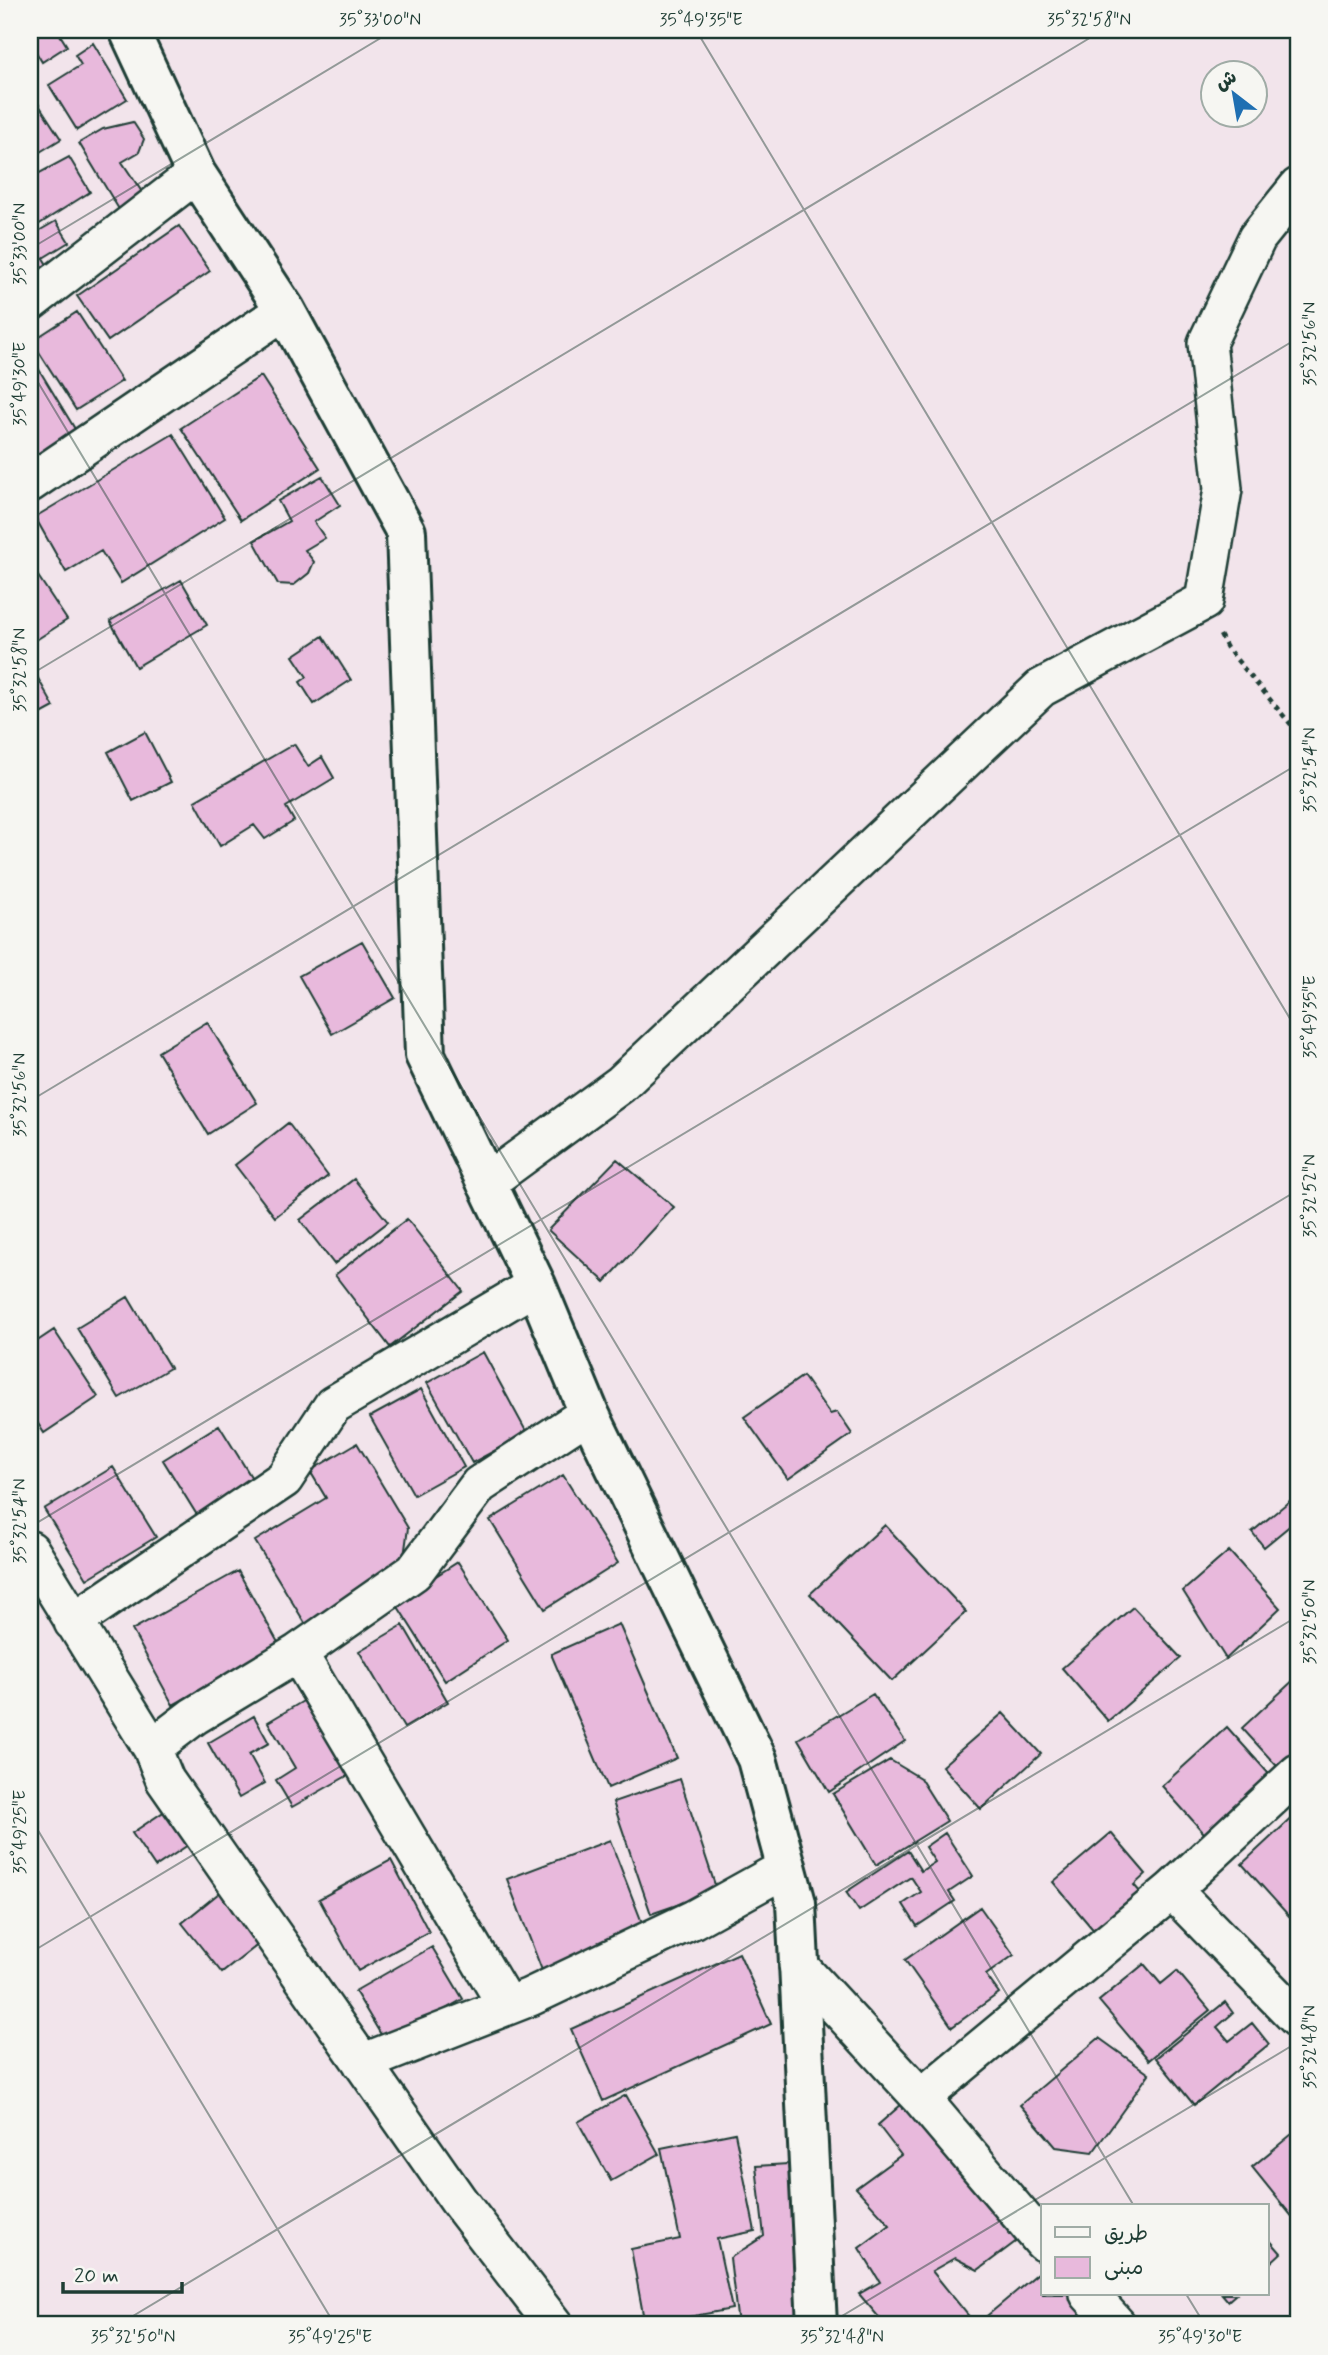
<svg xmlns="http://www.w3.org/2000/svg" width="1328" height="2355" viewBox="0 0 1328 2355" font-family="Mynerve,'Playpen Sans Arabic',sans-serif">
  <rect width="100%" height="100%" fill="#f2e4eb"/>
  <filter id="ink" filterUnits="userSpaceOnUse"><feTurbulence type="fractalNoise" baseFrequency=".0143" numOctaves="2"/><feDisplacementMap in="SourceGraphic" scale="14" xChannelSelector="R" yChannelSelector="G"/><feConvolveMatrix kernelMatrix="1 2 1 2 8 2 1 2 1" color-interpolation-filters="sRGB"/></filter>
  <g filter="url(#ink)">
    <path fill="#e8b9dc" stroke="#1f3d34" stroke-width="2" d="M30 30H57L67 46 42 62 30 42Z
      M93 43 127 99 77 130 49 85 81 65 75 55Z
      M30 91 61 139 30 158Z
      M133 122 144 139 139 152 122 162 148 201 123 216 79 143 103 129Z
      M69 157 90 192 33 228 30 222V178Z
      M56 221 69 242 43 258 52 273 34 285 30 278V236Z
      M179 226 210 271 108 341 77 296Z
      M77 312 122 381 76 410 32 341Z
      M32 358 78 434 30 463V359Z
      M261 376 320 468 241 520 181 428Z
      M173 434 225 518 121 583 101 551 66 572 35 517Z
      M322 476 340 505 314 522 325 538 305 550 314 562 309 573 294 585 278 584 254 541 289 521 278 501Z
      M32 567 67 620 30 644V569Z
      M181 580 207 625 136 667 110 621Z
      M323 636 351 680 314 704 300 682 307 677 293 656Z
      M30 664 54 707 30 720Z
      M145 732 171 782 133 801 108 752Z
      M294 744 308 766 322 757 334 778 286 807 294 821 265 839 254 825 220 846 195 801Z
      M362 941 395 998 332 1034 299 976Z
      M207 1022 257 1103 208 1134 158 1052Z
      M288 1123 328 1176 275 1217 235 1165Z
      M617 1159 674 1207 605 1282 548 1230Z
      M354 1179 388 1222 334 1264 300 1220Z
      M407 1219 463 1291 390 1347 335 1275Z
      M128 1297 170 1368 119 1398 77 1328Z
      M54 1330 98 1397 44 1433 30 1411V1346Z
      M483 1352 527 1433 472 1463 427 1383Z
      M803 1376 830 1414 837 1412 852 1434 788 1479 744 1417Z
      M421 1389 464 1467 414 1495 370 1417Z
      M219 1425 253 1480 197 1515 163 1460Z
      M357 1443 408 1528 402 1571 308 1628 255 1541 326 1498 310 1471Z
      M113 1467 156 1537 87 1579 44 1509Z
      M563 1475 618 1563 545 1609 490 1520Z
      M1298 1494V1519L1264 1547 1252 1532Z
      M885 1525 966 1612 892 1681 810 1594Z
      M1229 1551 1280 1608 1226 1659 1183 1591Z
      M458 1562 508 1640 445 1681 395 1602Z
      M238 1571 280 1646 173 1705 132 1630Z
      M1133 1607 1181 1658 1108 1721 1062 1668Z
      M619 1624 677 1758 608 1788 551 1654Z
      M403 1625 448 1702 404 1728 359 1651Z
      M1298 1676V1762L1285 1775 1242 1728Z
      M873 1694 905 1741 829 1792 798 1739Z
      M310 1697 354 1772 292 1807 276 1780 295 1768 268 1722Z
      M1003 1713 1041 1754 981 1809 942 1766Z
      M254 1716 269 1743 249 1754 265 1783 239 1798 208 1743Z
      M1227 1727 1277 1783 1211 1841 1162 1786Z
      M890 1760 920 1778 947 1821 876 1865 833 1794Z
      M680 1779 717 1891 651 1914 613 1802Z
      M174 1805 197 1839 155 1867 132 1833Z
      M1298 1812V1908L1289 1916 1242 1864Z
      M945 1833 973 1876 949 1892 955 1901 917 1926 903 1904 921 1892 911 1877 859 1911 846 1892 908 1851 921 1871 935 1862 925 1847Z
      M1111 1833 1146 1874 1134 1885 1147 1900 1101 1939 1053 1882Z
      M610 1840 646 1933 543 1973 507 1879Z
      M391 1860 429 1932 358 1971 319 1899Z
      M229 1885 269 1936 222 1973 182 1923Z
      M980 1907 1014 1955 986 1975 999 1993 952 2027 905 1960Z
      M432 1947 463 1999 386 2043 355 1991Z
      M739 1953 771 2024 603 2101 571 2029Z
      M1144 1964 1161 1984 1177 1971 1210 2010 1149 2060 1099 2001Z
      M1225 2002 1233 2013 1217 2027 1229 2041 1252 2023 1269 2044 1194 2105 1156 2058Z
      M1099 2038 1149 2074 1093 2152 1056 2147 1020 2105Z
      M626 2095 659 2154 611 2181 578 2122Z
      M902 2104 1026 2234 978 2270 955 2258 932 2271 972 2320 966 2325H878L883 2322 859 2294 880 2282 859 2248 890 2225 856 2188 901 2155 878 2125Z
      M1298 2129V2215L1294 2219 1252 2167Z
      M735 2133 755 2231 717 2239 732 2309 645 2325 631 2249 680 2239 661 2148Z
      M788 2164 812 2325H738L730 2258 764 2236 756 2166Z
      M1267 2237 1281 2253 1267 2266Z
      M1043 2269V2294H1086L1113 2325H976Z
      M1222 2294H1236L1228 2301Z"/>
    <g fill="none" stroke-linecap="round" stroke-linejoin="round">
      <defs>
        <path id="street" d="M30 302 196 174
          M30 483 285 310
          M486 1183 621 1084 1041 688 1204 601 1223 489 1207 343 1257 238 1298 187
          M30 1550 152 1748 165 1780 458 2200 554 2325
          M73 1622 284 1479 333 1405 536 1285
          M298 1653 507 2006
          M152 1748 194 1716 298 1653 414 1572 479 1485 589 1413
          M1172 1890 1298 2019
          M798 1965 921 2098 1043 2242
          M362 2063 530 1997 694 1919 786 1868
          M921 2098 1172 1890 1298 1773
          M1089 2294 1117 2325"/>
        <path id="secondary" d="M129 30 196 174 285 310 406 532 425 1055 536 1285 589 1413 757 1759 796 1903 817 2325"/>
      </defs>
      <use href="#street" stroke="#1f3d34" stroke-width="42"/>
      <use href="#secondary" stroke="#1f3d34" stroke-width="44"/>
      <path stroke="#1f3d34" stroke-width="4.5" stroke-dasharray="5 5" stroke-linecap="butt" d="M1220 635 1227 648 1298 733"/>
      <use href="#street" stroke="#f6f6f2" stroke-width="37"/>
      <use href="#secondary" stroke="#f6f6f2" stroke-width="38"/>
    </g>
  </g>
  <path fill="none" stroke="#1f3d34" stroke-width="2" stroke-opacity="0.45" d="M696 30 1298 1032M30 249 394 30M30 369 1134 2206M30 675 1103 30M30 1101 1298 338M30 1527 1298 764M30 1817 335 2325M30 1953 1298 1190M1186 2294 1205 2325M118 2325 1298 1616M827 2325 1298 2042"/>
  <rect width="1328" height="2355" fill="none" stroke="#f6f6f2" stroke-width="77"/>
  <rect x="1041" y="2204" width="228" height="91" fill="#f6f6f2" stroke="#a0aca6" stroke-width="2"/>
  <rect x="1055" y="2227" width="35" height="10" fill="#f6f6f2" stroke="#a0aca6" stroke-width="2"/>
  <text x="1104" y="2240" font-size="21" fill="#1f3d34">طريق</text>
  <rect x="1055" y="2257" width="35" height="21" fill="#e8b9dc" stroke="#a0aca6" stroke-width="2"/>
  <text x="1104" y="2274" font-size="21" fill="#1f3d34">مبنى</text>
  <g transform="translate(1234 94) rotate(329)"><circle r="33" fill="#f6f6f2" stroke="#a0aca6" stroke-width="2"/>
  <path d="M0-5L12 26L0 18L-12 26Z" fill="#1f6fb2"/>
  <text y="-10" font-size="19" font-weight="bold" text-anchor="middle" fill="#1f3d34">ش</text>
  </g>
  <path d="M63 2282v10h119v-10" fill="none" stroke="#1f3d34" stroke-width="3.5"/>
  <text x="74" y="2282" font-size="21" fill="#1f3d34" stroke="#f6f6f2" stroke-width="5" paint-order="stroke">20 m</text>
  <rect x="38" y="38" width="1252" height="2278" fill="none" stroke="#1f3d34" stroke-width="2.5"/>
  <g font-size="18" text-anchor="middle" fill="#1f3d34">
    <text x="380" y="25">35°33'00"N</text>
    <text x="701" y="25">35°49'35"E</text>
    <text x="1089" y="25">35°32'58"N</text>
    <text transform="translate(19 244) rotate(-90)" y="6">35°33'00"N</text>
    <text transform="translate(1309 344) rotate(-90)" y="6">35°32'56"N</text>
    <text transform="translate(19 384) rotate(-90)" y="6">35°49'30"E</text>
    <text transform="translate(19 670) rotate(-90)" y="6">35°32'58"N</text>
    <text transform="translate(1309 770) rotate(-90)" y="6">35°32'54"N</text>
    <text transform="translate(1309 1017) rotate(-90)" y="6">35°49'35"E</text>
    <text transform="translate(19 1095) rotate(-90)" y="6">35°32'56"N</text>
    <text transform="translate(1309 1196) rotate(-90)" y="6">35°32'52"N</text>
    <text transform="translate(19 1521) rotate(-90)" y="6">35°32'54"N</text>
    <text transform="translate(1309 1622) rotate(-90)" y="6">35°32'50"N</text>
    <text transform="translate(19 1832) rotate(-90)" y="6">35°49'25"E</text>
    <text transform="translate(1309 2047) rotate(-90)" y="6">35°32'48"N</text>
    <text x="133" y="2342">35°32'50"N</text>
    <text x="330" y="2342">35°49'25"E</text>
    <text x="842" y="2342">35°32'48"N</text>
    <text x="1200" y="2342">35°49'30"E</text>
  </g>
</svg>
